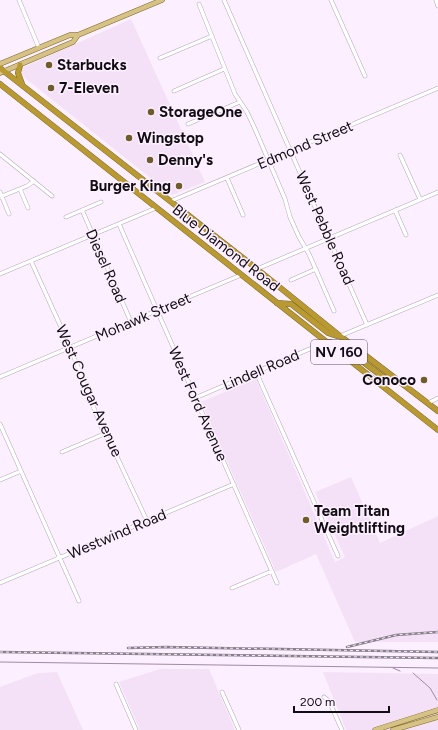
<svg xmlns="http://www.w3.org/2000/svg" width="438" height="730" viewBox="0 0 438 730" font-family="Figtree,sans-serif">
  <rect width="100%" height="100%" fill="#fcefff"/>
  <path fill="#f4e1f7" d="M131 19 205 182 172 195 25 78 22 74V68Z
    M256 379 335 562 345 557 315 492 351 477 380 543 438 516V642H355L316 554 276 572 201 402Z
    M160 669H209L235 730H140L119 682Z
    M57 672 83 730H0V687L38 673Z
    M323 672 438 674V730H346Z"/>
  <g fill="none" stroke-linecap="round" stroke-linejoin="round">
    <path stroke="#a18aa5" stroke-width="1" d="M0 662 438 668
      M393 668 400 671
      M413 673 430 688 437 700"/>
    <defs>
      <path id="minor" d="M19 0 39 48
        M224 0 367 325
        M331 0 365 76
        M436 0 438 6
        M199 4 235 94 247 112 255 129 285 199 290 217 299 237 309 254 334 311
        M160 58 212 36
        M174 91 224 69
        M188 124 240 102
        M0 154 52 196
        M400 155 420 199
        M227 178 243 215
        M20 189 28 208
        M0 192 9 214
        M0 197 27 186 34 181
        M171 201 438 88
        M82 210 131 322
        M395 210 406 235
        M66 217 101 202
        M119 224 277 583
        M31 261 70 347 104 434 111 444 147 521
        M257 269 438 192
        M0 274 156 208
        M291 280 316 269
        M340 336 438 295
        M256 372 338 556
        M0 377 241 275
        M195 398 326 342
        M428 403 438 398
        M0 424 79 601
        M62 452 104 434
        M0 480 21 471
        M0 583 234 484
        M232 588 272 571
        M116 684 136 730
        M222 692 239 730
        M324 697 329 701 342 730"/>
      <path id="major" d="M0 64 70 35H78L162 0
        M0 73 73 42 78 35
        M375 730 438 710
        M393 730 438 717"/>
      <path id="highway" d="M20 65 18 73 22 84
        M0 68 257 269 340 336 438 411
        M0 84 438 430
        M277 303 291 304 328 333 337 336
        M329 342 341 345 383 377 394 378"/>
    </defs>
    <use href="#minor" stroke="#b4a8b7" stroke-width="4.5"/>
    <use href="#major" stroke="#7f6827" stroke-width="5.5"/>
    <use href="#highway" stroke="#7f6827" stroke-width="6"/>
    <use href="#minor" stroke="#fff" stroke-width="3.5"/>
    <use href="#major" stroke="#d5c284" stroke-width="4.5"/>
    <use href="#highway" stroke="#b99932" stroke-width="5"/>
    <defs>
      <path id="rail" d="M347 647 396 635 438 632
        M128 648 166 647 438 652
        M0 652 438 658"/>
    </defs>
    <use href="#rail" stroke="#887f8a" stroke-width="2.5"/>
    <use href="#rail" stroke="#fcefff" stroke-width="1" stroke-dasharray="3" stroke-linecap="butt"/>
  </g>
  <g fill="#6e5d2b" stroke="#fcefff" stroke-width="1.5">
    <circle cx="49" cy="65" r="4"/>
    <circle cx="51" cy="88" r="4"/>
    <circle cx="151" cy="112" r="4"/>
    <circle cx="129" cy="138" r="4"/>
    <circle cx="150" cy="160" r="4"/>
    <circle cx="179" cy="186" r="4"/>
    <circle cx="424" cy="380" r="4"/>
    <circle cx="306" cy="520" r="4"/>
  </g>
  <g text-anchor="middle" stroke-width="3" stroke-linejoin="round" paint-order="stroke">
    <rect fill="#fcefff" stroke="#585159" stroke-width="1" x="311" y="340" width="56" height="24" rx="3"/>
    <g font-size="14" font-weight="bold" fill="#120d12">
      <text x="339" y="357">NV 160</text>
    </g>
    <g font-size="15" font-weight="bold" fill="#120d12" stroke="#fcefff" text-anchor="start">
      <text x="57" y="70">Starbucks</text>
      <text x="59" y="93">7-Eleven</text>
      <text x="159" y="117">StorageOne</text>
      <text x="137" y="143">Wingstop</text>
      <text x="158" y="165">Denny's</text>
      <text x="171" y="191" text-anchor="end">Burger King</text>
      <text x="416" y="385" text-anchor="end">Conoco</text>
      <text x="314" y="516">Team Titan<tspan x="314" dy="17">Weightlifting</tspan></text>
    </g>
    <g font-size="15" fill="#120d12" stroke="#fcefff">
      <text transform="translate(305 145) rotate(-23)" y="5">Edmond Street</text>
      <text transform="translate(325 228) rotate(66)" y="5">West Pebble Road</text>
      <text transform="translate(226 248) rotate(38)" y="5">Blue Diamond Road</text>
      <text transform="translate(106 266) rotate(66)" y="5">Diesel Road</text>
      <text transform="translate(143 317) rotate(-23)" y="5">Mohawk Street</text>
      <text transform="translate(261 370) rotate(-23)" y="5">Lindell Road</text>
      <text transform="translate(89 391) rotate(66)" y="5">West Cougar Avenue</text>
      <text transform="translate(198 404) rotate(66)" y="5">West Ford Avenue</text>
      <text transform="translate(117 534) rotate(-23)" y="5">Westwind Road</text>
    </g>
  </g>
  <path d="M294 706v6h95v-6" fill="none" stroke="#120d12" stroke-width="2"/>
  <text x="300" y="706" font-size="12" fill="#120d12" stroke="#fcefff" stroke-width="3" paint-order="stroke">200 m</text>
</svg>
